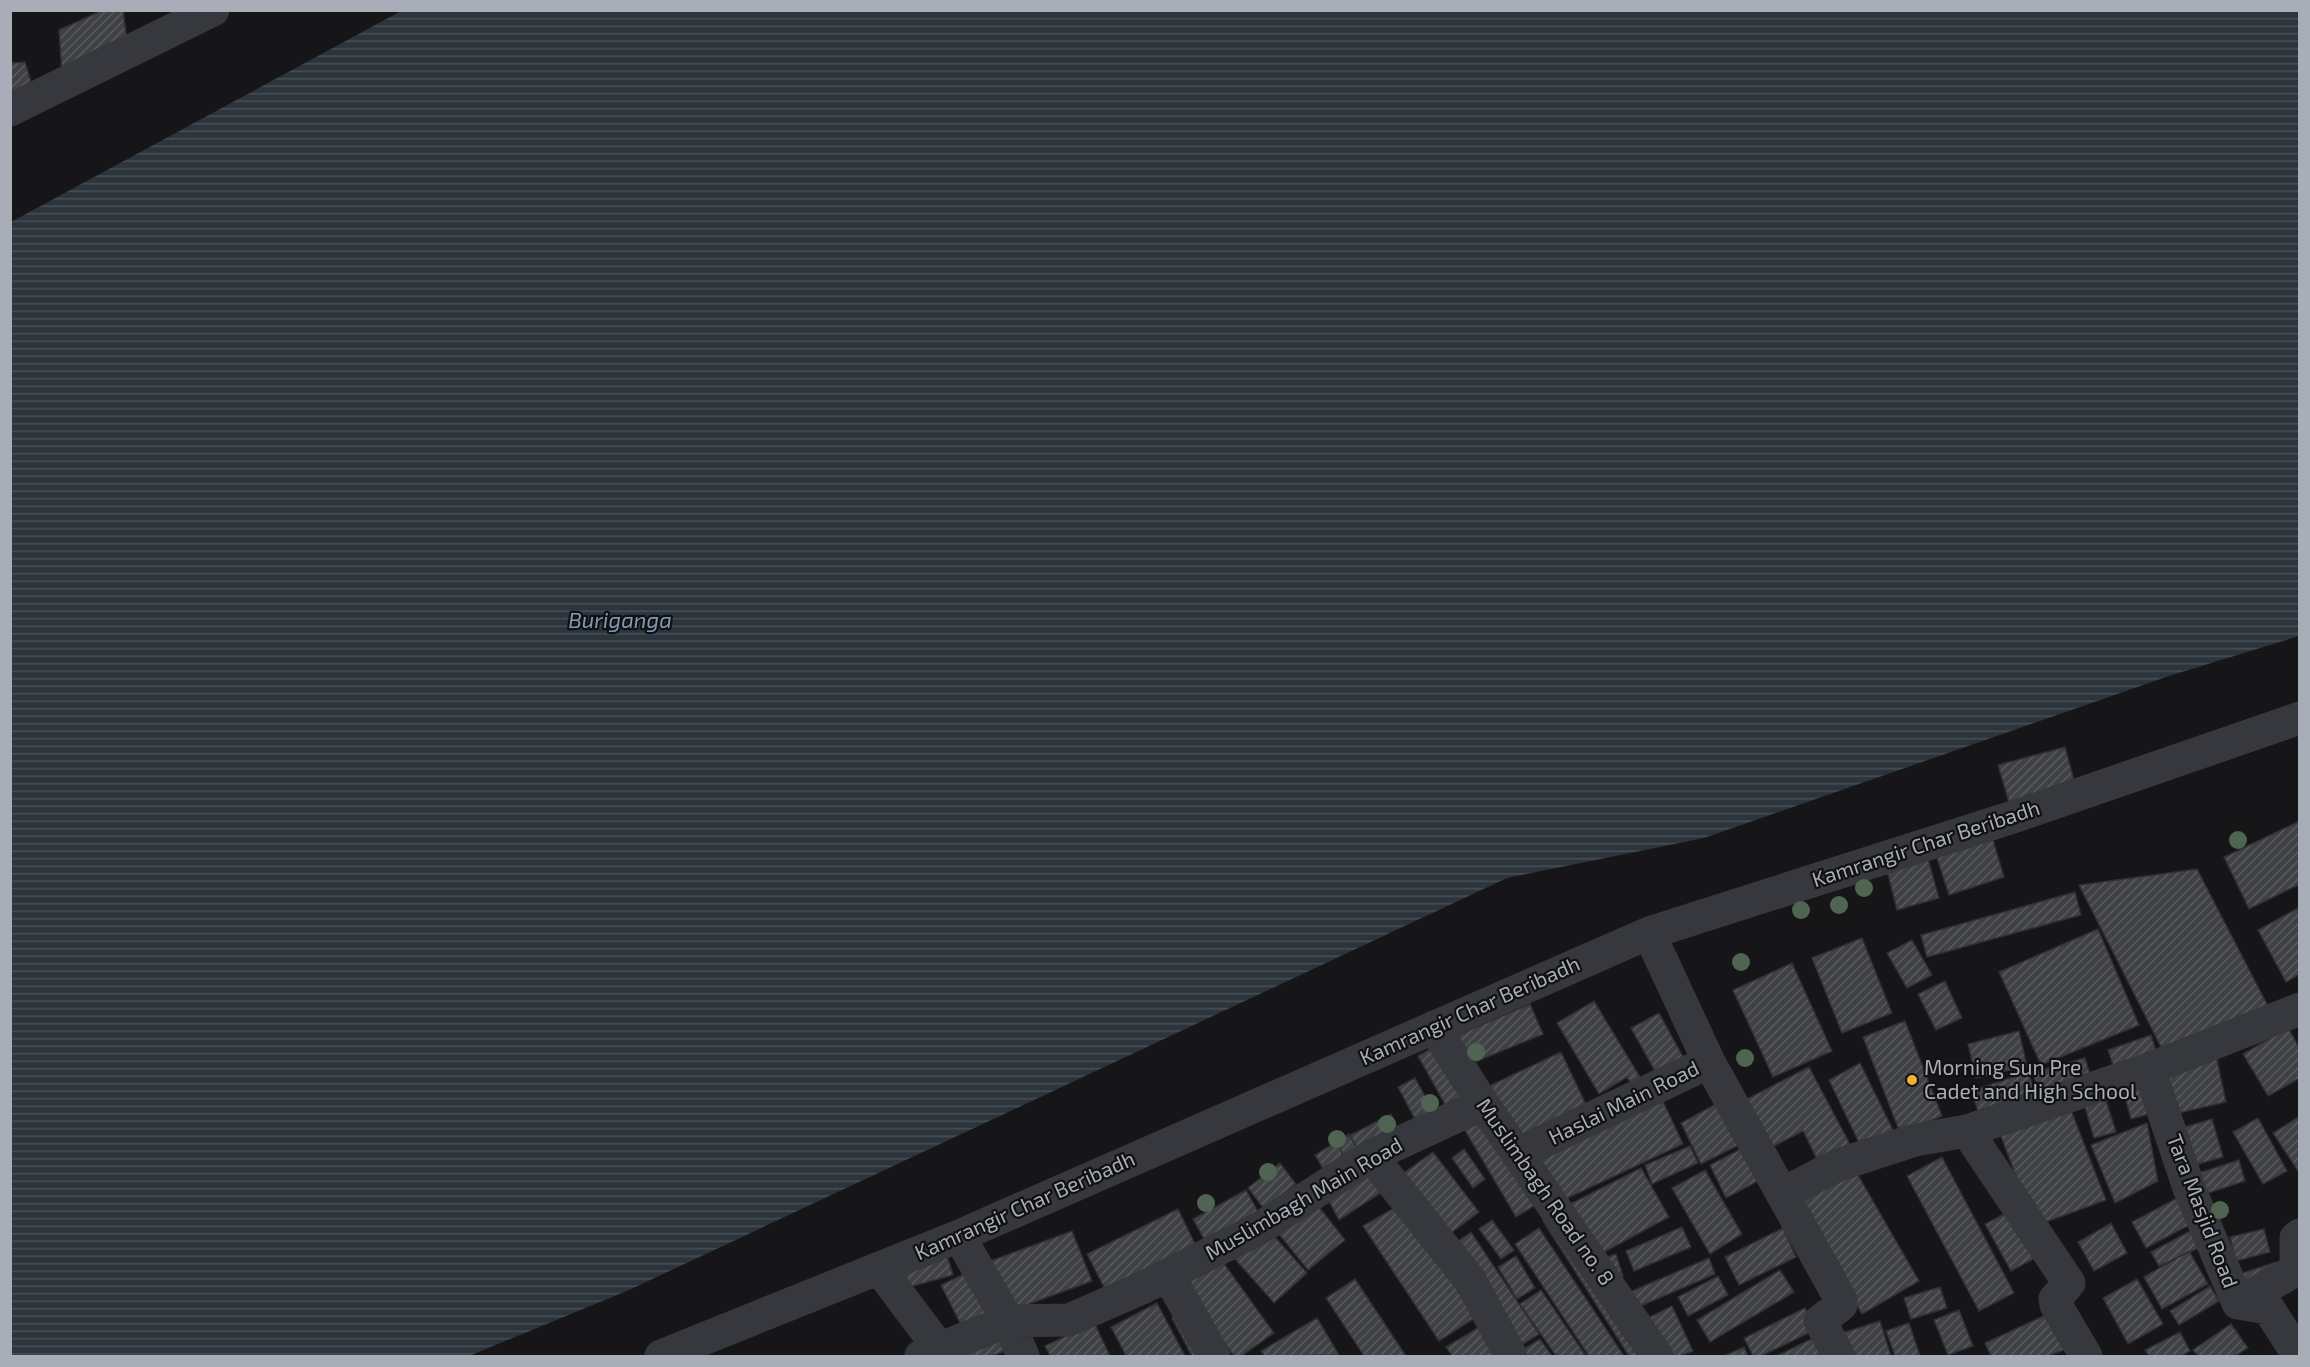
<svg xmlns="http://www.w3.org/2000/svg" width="2310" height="1367" viewBox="0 0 2310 1367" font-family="'Exo 2',sans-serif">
  <defs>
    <pattern id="water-rules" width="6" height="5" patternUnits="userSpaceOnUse" patternTransform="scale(1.5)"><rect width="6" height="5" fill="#2c353c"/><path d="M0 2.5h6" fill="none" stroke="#485056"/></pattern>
    <pattern id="building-hatch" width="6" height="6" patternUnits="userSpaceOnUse" patternTransform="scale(1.5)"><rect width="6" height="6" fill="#404145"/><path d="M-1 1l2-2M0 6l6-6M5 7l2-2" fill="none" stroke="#595a5e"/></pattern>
  </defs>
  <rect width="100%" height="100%" fill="#161618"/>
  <path fill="url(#water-rules)" d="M403 10 2299 11V636L2172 675 1704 838 1507 878 629 1290 469 1356H11V222Z"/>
  <path fill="url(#building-hatch)" stroke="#303034" stroke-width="1.5" d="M103 10H123L127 42 62 74 59 30Z
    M25 62 40 111 10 118V63Z
    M2065 747 2076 787 2010 806 1998 765Z
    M2300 821V884L2249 909 2224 857Z
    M1991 833 2004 877 1949 895 1935 852Z
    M1927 855 1939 898 1897 910 1886 867Z
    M2197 869 2270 1010 2162 1049 2079 885Z
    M2075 892 2081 915 1927 957 1921 935Z
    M2300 907V974L2286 982 2258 930Z
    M2098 929 2139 1025 2041 1065 1999 972Z
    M1862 938 1892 1013 1842 1033 1812 958Z
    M1912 940 1932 975 1907 988 1887 953Z
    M1792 963 1832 1051 1773 1077 1733 990Z
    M1945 981 1962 1018 1936 1030 1918 994Z
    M1594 1001 1646 1087 1637 1093 1627 1077 1599 1094 1557 1023Z
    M1530 1004 1543 1034 1463 1067 1451 1038Z
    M1659 1013 1688 1066 1661 1082 1631 1028Z
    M1905 1021 1942 1116 1900 1133 1863 1037Z
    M2288 1028 2300 1049V1078L2268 1096 2243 1054Z
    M2019 1031 2027 1066 1976 1078 1968 1044Z
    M2151 1035 2157 1054 2114 1068 2108 1050Z
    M1439 1044 1473 1103 1451 1115 1418 1056Z
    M1561 1052 1588 1109 1516 1143 1489 1086Z
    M2216 1055 2226 1102 2170 1115 2159 1068Z
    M2085 1058 2091 1077 2038 1092 2033 1072Z
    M1860 1063 1894 1132 1862 1149 1829 1080Z
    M1809 1067 1854 1152 1822 1169 1803 1131 1772 1147 1747 1099Z
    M2028 1072 2036 1095 1979 1114 1971 1091Z
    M2146 1076 2156 1112 2131 1119 2121 1082Z
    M1415 1078 1438 1120 1420 1129 1398 1087Z
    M2103 1091 2116 1132 2094 1138 2082 1097Z
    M1660 1095 1683 1144 1557 1203 1534 1154Z
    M1725 1099 1745 1142 1701 1164 1681 1123Z
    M2067 1100 2106 1200 2035 1226 1997 1126Z
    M1481 1109 1537 1204 1516 1217 1460 1122Z
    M1391 1114 1404 1142 1350 1170 1337 1142Z
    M2300 1116V1174L2273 1133Z
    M2258 1118 2287 1171 2263 1184 2233 1132Z
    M2212 1119 2223 1157 2188 1167 2178 1129Z
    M2147 1123 2158 1181 2115 1203 2091 1145Z
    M1349 1134 1363 1158 1329 1179 1315 1155Z
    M1750 1144 1766 1177 1726 1198 1710 1165Z
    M1690 1146 1698 1163 1652 1184 1645 1165Z
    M1464 1149 1485 1179 1473 1188 1452 1158Z
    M1433 1152 1479 1212 1447 1236 1401 1175Z
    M1942 1157 2014 1293 1979 1311 1907 1176Z
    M2239 1160 2245 1181 2202 1195 2195 1174Z
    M1280 1163 1296 1184 1264 1209 1248 1188Z
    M1367 1166 1382 1192 1339 1220 1325 1194Z
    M1641 1168 1669 1217 1595 1257 1566 1206Z
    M1854 1168 1919 1281 1862 1314 1796 1201Z
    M1705 1170 1742 1234 1710 1254 1672 1188Z
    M1246 1190 1262 1219 1209 1248 1193 1219Z
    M2183 1195 2197 1221 2146 1248 2132 1222Z
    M1312 1198 1345 1240 1308 1270 1274 1228Z
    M1401 1204 1478 1316 1439 1341 1363 1226Z
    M1178 1209 1197 1248 1107 1293 1087 1254Z
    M2010 1211 2035 1258 2011 1271 1985 1224Z
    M1557 1213 1648 1356H1629L1543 1221Z
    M1492 1220 1514 1250 1501 1259 1479 1229Z
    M2111 1223 2127 1253 2094 1271 2078 1242Z
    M1682 1227 1691 1247 1634 1271 1626 1251Z
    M1539 1228 1624 1356H1589L1515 1244Z
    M1783 1228 1796 1257 1739 1285 1725 1257Z
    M1268 1229 1307 1273 1274 1303 1235 1259Z
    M2194 1229 2201 1247 2159 1266 2151 1252Z
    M2264 1229 2270 1252 2236 1261 2230 1237Z
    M1072 1231 1092 1281 1004 1313 985 1263Z
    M1471 1232 1539 1334 1517 1348 1450 1247Z
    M945 1249 953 1275 902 1289 896 1264Z
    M2189 1251 2208 1284 2162 1309 2144 1277Z
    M1217 1254 1274 1333 1241 1356H1234L1179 1281Z
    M1616 1254 1623 1276 1610 1281 1602 1259Z
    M1516 1256 1535 1288 1517 1299 1498 1267Z
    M1709 1258 1715 1274 1636 1308 1630 1292Z
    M2276 1262 2280 1275 2238 1290 2234 1276Z
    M972 1270 997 1318 965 1333 941 1285Z
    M1780 1270 1794 1292 1710 1342 1697 1320Z
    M1718 1276 1728 1295 1688 1316 1678 1297Z
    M1355 1279 1406 1356H1364L1326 1298Z
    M2137 1279 2163 1324 2128 1344 2103 1298Z
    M2210 1286 2219 1301 2179 1325 2170 1311Z
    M1940 1287 1947 1308 1911 1319 1904 1298Z
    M1541 1290 1586 1356H1556L1520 1304Z
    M1157 1303 1185 1356H1126L1111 1327Z
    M1672 1306 1693 1351 1680 1356H1663L1646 1319Z
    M1805 1308 1815 1330 1761 1356H1753L1744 1338Z
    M1959 1310 1973 1346 1948 1355 1934 1320Z
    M1183 1312 1206 1356H1192L1172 1318Z
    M2048 1314 2064 1350 2048 1356H1991L1985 1343Z
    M1317 1318 1339 1355 1264 1356 1261 1351Z
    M1880 1321 1891 1356H1850L1842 1333Z
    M1094 1322 1110 1356H1050L1045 1346Z
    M1486 1323 1503 1356H1452L1446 1347Z
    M1909 1323 1920 1356H1895L1886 1331Z
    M2231 1324 2248 1348 2235 1356H2198L2193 1350Z
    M1002 1329 1010 1349 992 1356H953Z
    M2180 1332 2190 1351 2181 1356H2149L2145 1350Z
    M1820 1335 1831 1356H1776Z
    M1540 1339 1552 1356H1515L1514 1355Z
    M1744 1347 1748 1356H1724Z"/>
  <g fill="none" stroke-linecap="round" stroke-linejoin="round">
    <path stroke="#37383d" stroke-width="33" d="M1649 933 1709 1062 1841 1300V1305L1820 1321 1839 1356
      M1434 1027 1483 1104 1657 1356
      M2149 1069 2189 1188 2238 1303 2268 1308 2299 1356
      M1967 1131 2069 1283 2055 1299 2056 1305 2086 1356
      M1517 1154 1709 1062
      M1371 1156 1470 1280 1511 1356
      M1782 1194 1838 1165 1915 1140 1967 1131 2149 1069 2300 1009
      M959 1236 1008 1321 1023 1356
      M879 1268 945 1356
      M1168 1275 1214 1356
      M2238 1303 2296 1270V1238L2300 1235
      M661 1356 959 1236 1649 933 2013 817 2300 718
      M921 1356 1008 1321 1069 1320 1142 1288 1260 1228 1371 1156 1483 1104"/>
    <path stroke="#37383d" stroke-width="33" d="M10 110 213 10"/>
  </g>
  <g fill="#506452">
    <circle cx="2238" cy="840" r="9"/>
    <circle cx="1864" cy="888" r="9"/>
    <circle cx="1839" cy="905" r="9"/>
    <circle cx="1801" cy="910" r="9"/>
    <circle cx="1741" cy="962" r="9"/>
    <circle cx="1476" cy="1052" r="9"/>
    <circle cx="1745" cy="1058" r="9"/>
    <circle cx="1430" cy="1103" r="9"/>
    <circle cx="1387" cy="1124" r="9"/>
    <circle cx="1337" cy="1139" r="9"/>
    <circle cx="1268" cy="1172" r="9"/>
    <circle cx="1206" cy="1203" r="9"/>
    <circle cx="2220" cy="1210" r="9"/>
  </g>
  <circle fill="#f2b134" stroke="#111113" stroke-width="2" cx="1912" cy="1080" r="6"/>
  <g text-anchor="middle" stroke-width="4.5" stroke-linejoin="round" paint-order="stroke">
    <g font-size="21" fill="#a8adb8" stroke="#111113">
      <text transform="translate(1926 844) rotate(-18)" y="7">Kamrangir Char Beribadh</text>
      <text transform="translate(1470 1011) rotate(-24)" y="7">Kamrangir Char Beribadh</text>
      <text transform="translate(1624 1103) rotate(-26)" y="7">Haslai Main Road</text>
      <text transform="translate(1545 1192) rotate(55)" y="7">Muslimbagh Road no. 8</text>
      <text transform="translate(1304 1199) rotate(-30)" y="7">Muslimbagh Main Road</text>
      <text transform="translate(1025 1206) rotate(-24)" y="7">Kamrangir Char Beribadh</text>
      <text transform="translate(2202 1211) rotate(69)" y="7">Tara Masjid Road</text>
    </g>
    <g font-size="21" fill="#a8adb8" stroke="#111113" text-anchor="start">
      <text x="1924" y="1075">Morning Sun Pre<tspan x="1924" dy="24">Cadet and High School</tspan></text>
    </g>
    <g font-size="22" font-style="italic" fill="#7f9bb3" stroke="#111113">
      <text x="620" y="628">Buriganga</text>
    </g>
  </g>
  <rect width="2310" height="1367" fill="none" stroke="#a8adb8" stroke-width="24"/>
</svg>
